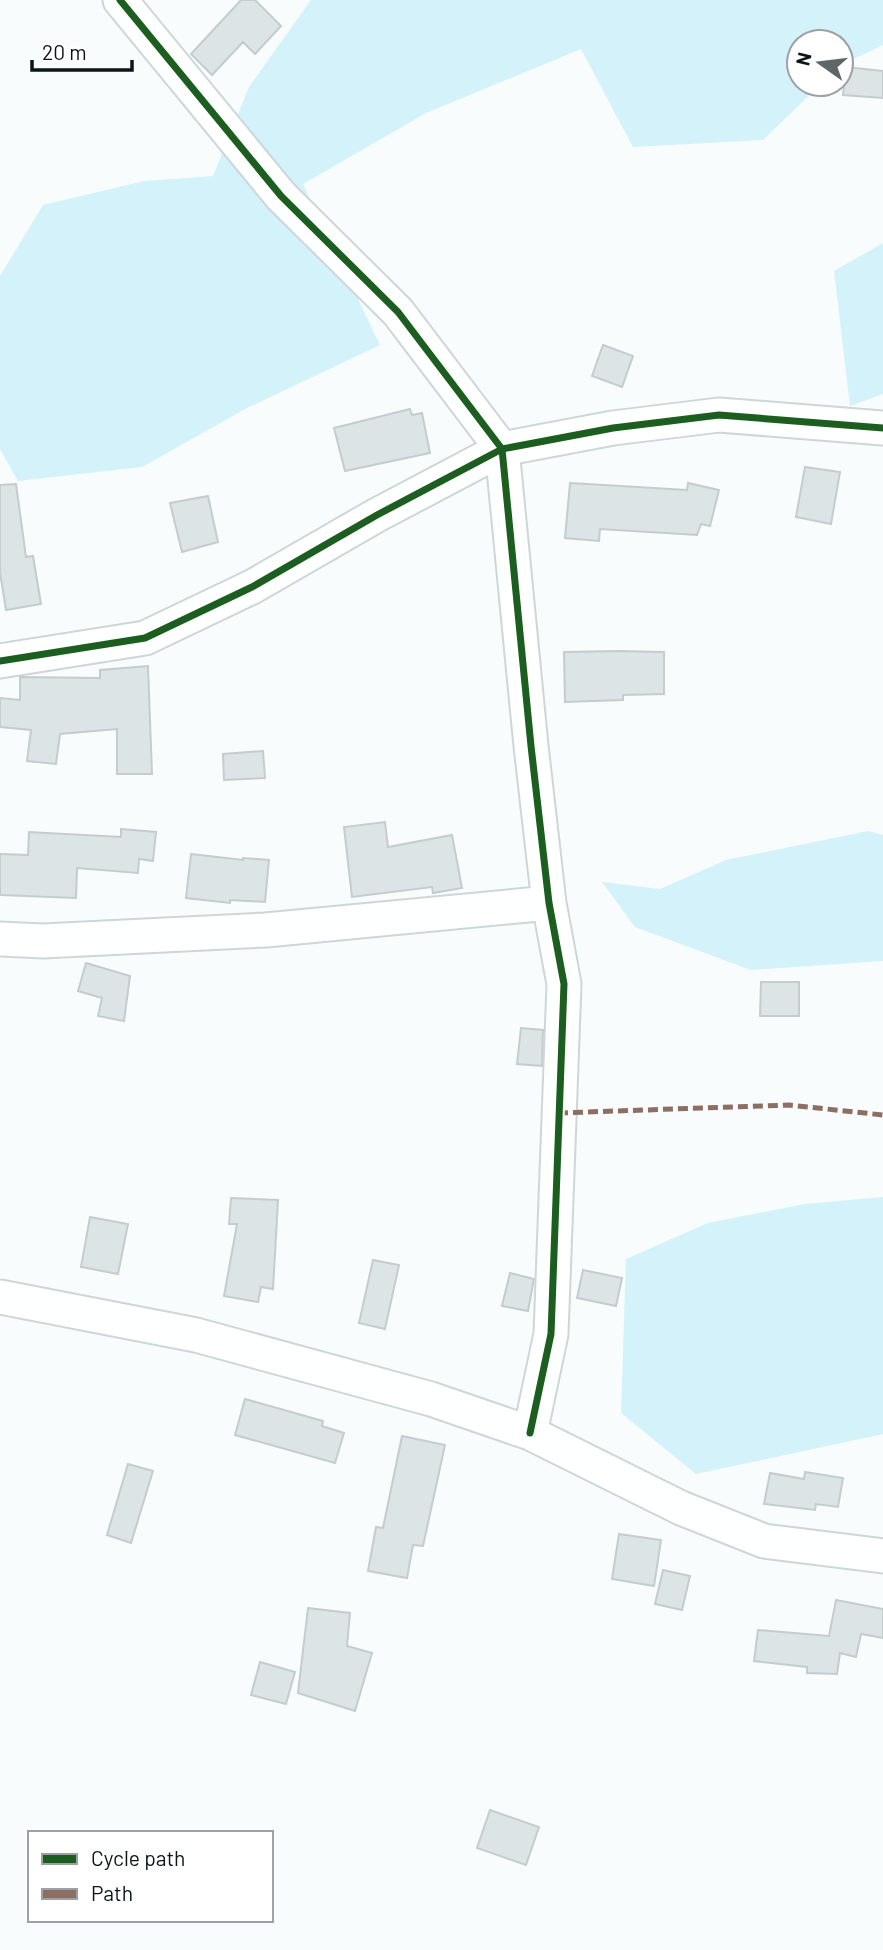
<svg xmlns="http://www.w3.org/2000/svg" width="883" height="1950" viewBox="0 0 883 1950" font-family="Barlow,sans-serif">
  <rect width="100%" height="100%" fill="#f8fcfd"/>
  <path fill="#d3f2f9" d="M311 0H883V45L841 65V42H799V84H821L763 140 633 147 581 49 426 113 303 184 380 345 247 408 142 467 18 481 0 449V276L43 205 144 181 213 176 249 87Z
    M883 243V394L850 406 834 271Z
    M868 831 883 835V961L751 970 635 927 602 882 660 889 726 860Z
    M883 1197V1434L696 1474 621 1413 626 1259 708 1223 805 1204Z"/>
  <path fill="#dde4e6" stroke="#c5ccce" stroke-width="2" d="M241 0H255L281 26 255 54 243 42 212 75 191 54Z
    M846 67 883 71V98L843 95Z
    M603 345 633 356 622 387 592 376Z
    M410 409 412 415 422 413 430 453 345 471 334 428Z
    M805 467 840 472 831 524 796 517Z
    M570 483 687 490 688 483 719 490 710 526 701 524 697 535 600 529 599 541 565 538Z
    M16 484 26 557 33 556 41 604 6 610 0 572V485Z
    M208 496 218 542 182 552 170 503Z
    M618 651 664 652V694L623 695V700L565 702 564 652Z
    M148 666 152 774H117V729L60 734 56 764 27 761 31 730 0 727V698L20 700V677L100 678V670Z
    M263 751 265 778 224 780 223 754Z
    M385 822 388 847 452 835 462 888 433 893 432 887 352 897 344 827Z
    M121 829 156 832 153 861 139 859 138 873 77 868 76 898 0 895V854L28 855 29 832 121 837Z
    M191 854 243 860V858L269 860 265 902 230 900V903L186 898Z
    M86 963 130 976 124 1021 98 1016 102 998 78 991Z
    M761 982H799V1016H760Z
    M521 1028 543 1030 542 1066 517 1064Z
    M231 1198 278 1200 273 1289 261 1287 258 1302 224 1296 237 1224H229Z
    M90 1217 128 1224 118 1274 81 1267Z
    M373 1260 399 1265 385 1329 359 1323Z
    M583 1270 622 1278 616 1306 577 1298Z
    M510 1273 534 1279 528 1311 502 1306Z
    M245 1399 323 1421 322 1426 344 1433 335 1463 235 1435Z
    M402 1436 445 1445 423 1546 413 1545 407 1578 368 1571 376 1527 383 1528Z
    M128 1464 153 1471 131 1543 107 1535Z
    M805 1472 843 1478 838 1507 816 1504 815 1510 764 1504 770 1473 804 1479Z
    M619 1534 661 1540 654 1586 612 1579Z
    M663 1570 690 1576 682 1610 655 1604Z
    M836 1600 883 1609V1638L861 1634 856 1657 840 1653 837 1674 807 1673V1667L754 1661 758 1630 829 1636Z
    M308 1608 350 1613 347 1646 372 1653 355 1711 298 1693Z
    M260 1662 295 1672 286 1704 251 1695Z
    M490 1810 539 1827 526 1865 477 1848Z"/>
  <g fill="none" stroke-linecap="round" stroke-linejoin="round">
    <defs>
      <path id="minor" d="M120 0 281 196 398 312 502 449 531 746 549 903 564 984 551 1334 530 1433
        M0 661 145 638 252 587 377 515 502 449 613 428 719 415 883 428
        M0 939 43 941 266 930 549 903
        M0 1297 196 1335 431 1399 530 1433 681 1508 764 1541 883 1556"/>
    </defs>
    <use href="#minor" stroke="#ced6d7" stroke-width="37"/>
    <use href="#minor" stroke="#feffff" stroke-width="33"/>
    <path stroke="#8d6e63" stroke-width="5" stroke-dasharray="10 5" stroke-linecap="butt" d="M558 1113 789 1105 883 1115"/>
    <defs>
      <path id="cycleway" d="M120 0 281 196 398 312 502 449 531 746 549 903 564 984 551 1334 530 1433
        M0 661 145 638 252 587 377 515 502 449 613 428 719 415 883 428"/>
    </defs>
    <use href="#cycleway" stroke="#fff" stroke-width="11"/>
    <use href="#cycleway" stroke="#1b5e20" stroke-width="7"/>
  </g>
  <rect x="28" y="1831" width="245" height="91" fill="#ffffff" stroke="#9da1a3" stroke-width="2"/>
  <rect x="42" y="1854" width="35" height="10" fill="#1b5e20" stroke="#9da1a3" stroke-width="2"/>
  <text x="91" y="1866" font-size="21" fill="#0b1518">Cycle path</text>
  <rect x="42" y="1889" width="35" height="10" fill="#8d6e63" stroke="#9da1a3" stroke-width="2"/>
  <text x="91" y="1901" font-size="21" fill="#0b1518">Path</text>
  <g transform="translate(820 63) rotate(284)"><circle r="33" fill="#ffffff" stroke="#9da1a3" stroke-width="2"/>
  <path d="M0-5L12 26L0 18L-12 26Z" fill="#5e6668"/>
  <text y="-10" font-size="19" font-weight="bold" text-anchor="middle" fill="#0b1518">N</text>
  </g>
  <path d="M32 60v10h100v-10" fill="none" stroke="#0b1518" stroke-width="3.5"/>
  <text x="42" y="60" font-size="21" fill="#0b1518" stroke="#ffffff" stroke-width="5" paint-order="stroke">20 m</text>
</svg>
